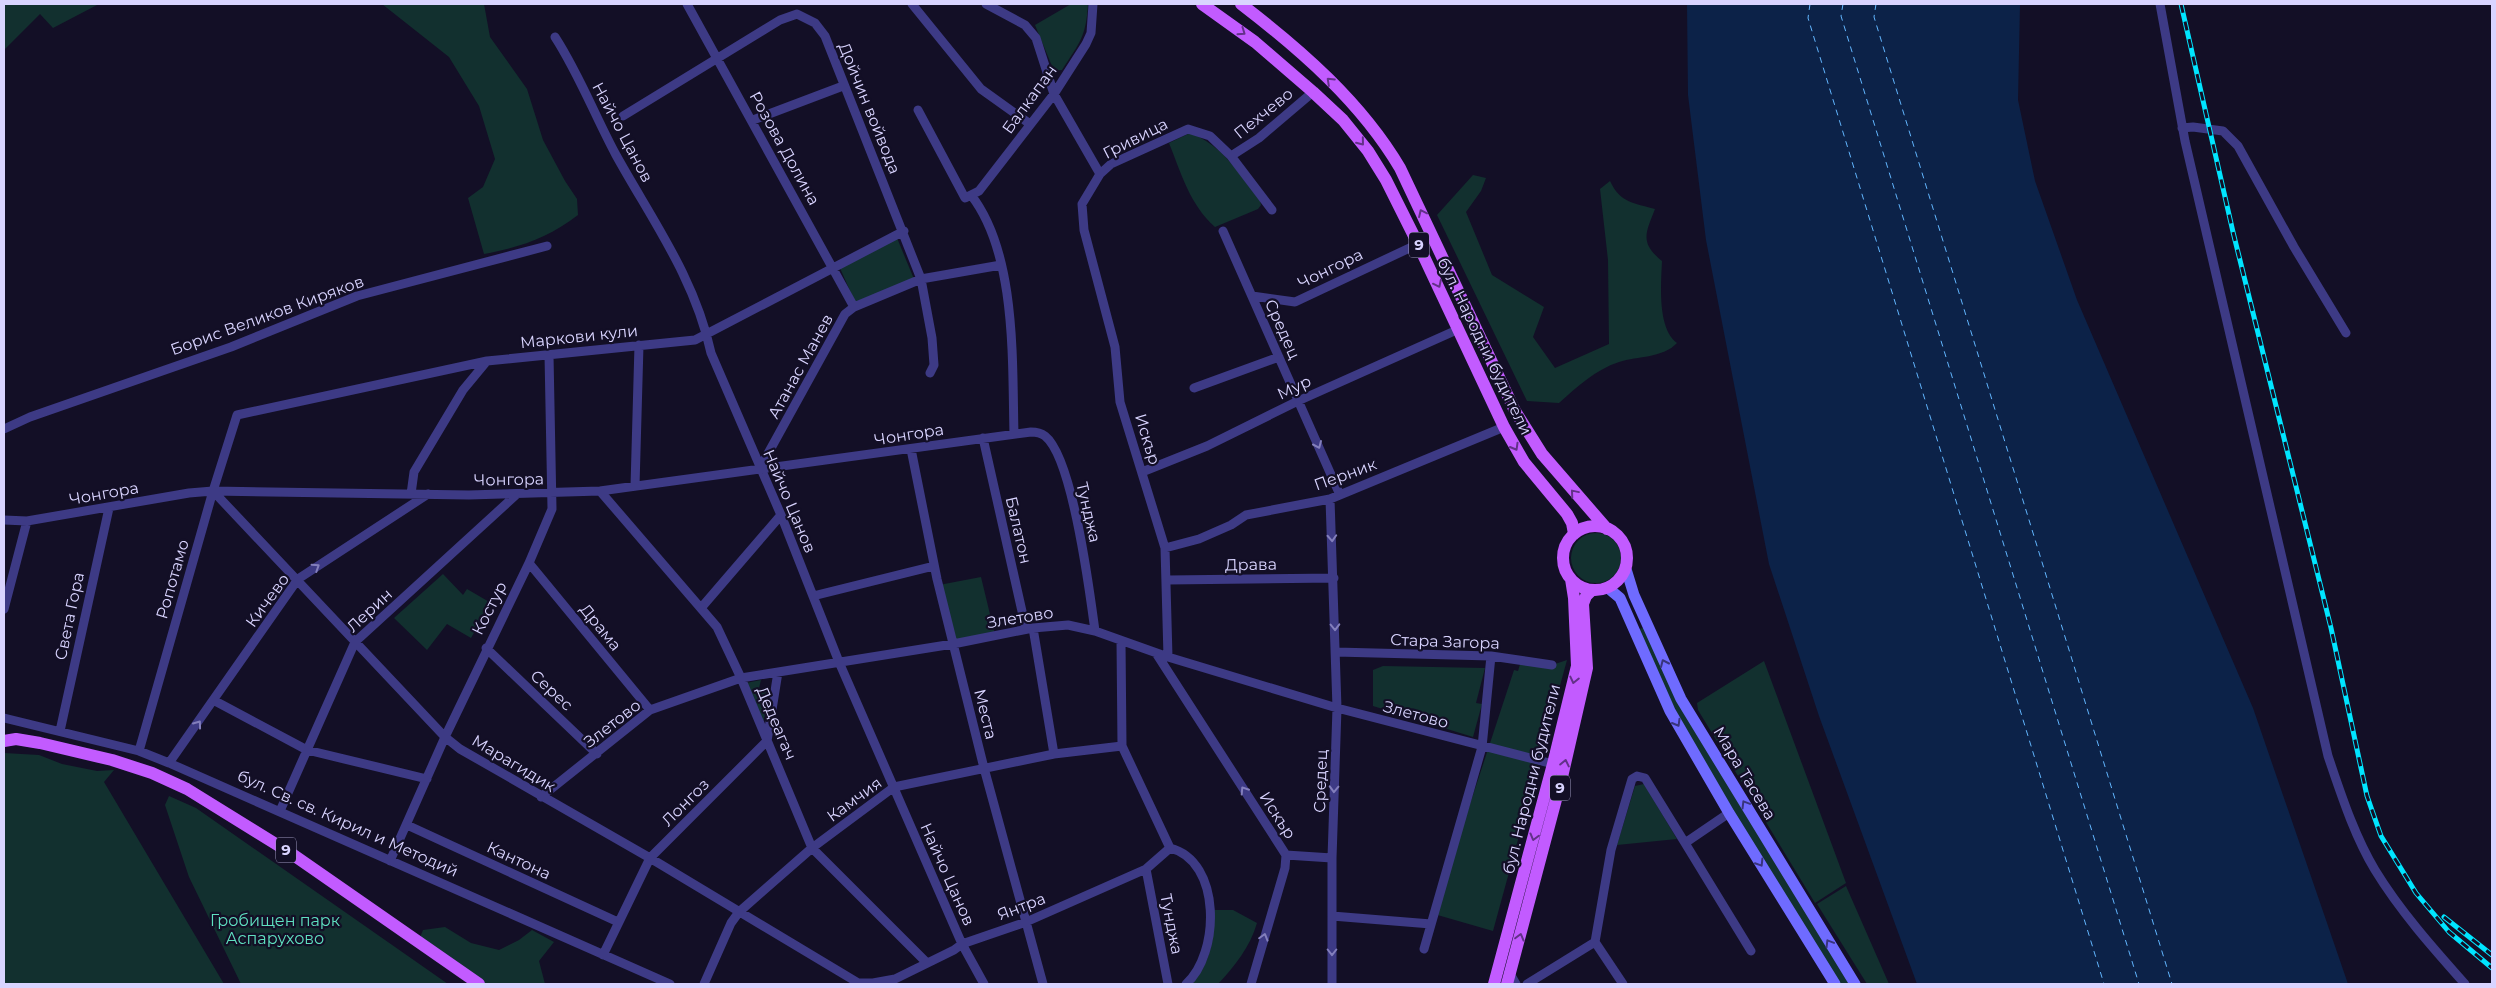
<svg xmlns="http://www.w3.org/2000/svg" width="2496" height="988" viewBox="0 0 2496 988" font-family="Montserrat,sans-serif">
  <rect width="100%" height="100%" fill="#130f26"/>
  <path fill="#12302f" d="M4 4H97V5L53 28 40 14 4 50Z
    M382 4H484L490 37 527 89 543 140 565 181 577 199 578 215C548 238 521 247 484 254L468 198 483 187 495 159 479 106 449 57Z
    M1071 4H1088C1086 37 1080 42 1062 70L1054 71 1035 25Z
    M1190 133C1224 146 1238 173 1260 201L1261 205 1258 209 1215 227C1190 205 1181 173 1169 143Z
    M1473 175 1486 178 1481 191 1466 212 1492 275 1544 307 1533 337 1555 368 1609 344 1608 260 1600 189 1610 181C1620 203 1634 203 1655 209 1646 233 1639 242 1662 261 1661 284 1657 328 1677 343 1663 358 1638 356 1619 362 1595 370 1578 386 1559 403L1527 401 1437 215Z
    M897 238 914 279 855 302 840 268Z
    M1571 558a25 25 0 1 1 50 0a25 25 0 1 1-50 0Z
    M443 574 463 595 467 589 491 603 471 638 447 624 427 650 394 618Z
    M981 577 995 635 953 644 939 585Z
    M1647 626 1674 687 1856 984H1835L1729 813 1635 631Z
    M1567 660 1493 931 1434 914 1514 670 1518 671 1521 661 1552 665Z
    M1764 661 1846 883 1815 903 1698 710 1697 703Z
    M1383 666 1485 668 1476 703 1482 704 1473 737 1373 706V670Z
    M761 680 759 688 769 691 764 720H760L746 683Z
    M4 753 39 755 62 764 97 771 114 770 104 782 224 984H4Z
    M1644 784 1677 839 1617 845 1635 786Z
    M169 796 196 808 448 984H241L189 877 165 805Z
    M1846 886 1889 984H1867L1817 904Z
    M1213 910H1233L1257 923C1250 947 1235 966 1218 984H1192C1210 964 1216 937 1213 910Z
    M445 927 471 943 499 950 519 940 532 930 554 942 539 961 545 984H484L419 940 423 930Z"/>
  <path fill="#0c2248" d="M1687 4H2020L2018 100 2035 181 2077 300 2253 708 2348 984H1917L1819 716 1769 564 1706 240 1688 95Z"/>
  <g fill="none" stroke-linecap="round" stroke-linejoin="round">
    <path stroke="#62b6ff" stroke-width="1" stroke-dasharray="6 5" stroke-linecap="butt" d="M1810 4 1808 18 2104 984
      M1843 4 1841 16 2139 984
      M1876 4 1874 17 2172 984"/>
    <path stroke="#3d3a85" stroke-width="9" d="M687 4 854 307
      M912 4 981 89 1030 124
      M986 4 1025 25 1036 38 1054 94 1100 174 1111 164 1188 129 1210 136 1231 156 1272 210
      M2160 4 2185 141 2328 756C2341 794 2354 835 2375 870 2400 911 2433 948 2465 984
      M555 37C579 74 595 116 616 155 652 220 695 278 711 353L781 515 839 662 962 944 984 984
      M918 110 965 198 979 191 1054 94 1086 44 1091 33 1093 4
      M623 116 780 20 797 14 815 23 825 36 921 279 932 338 934 365 930 373
      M753 120 843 86
      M2182 128 2193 127 2223 131 2238 146 2294 247 2346 333
      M1231 156 1259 138 1313 92
      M1100 174 1082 204 1084 230 1115 347 1120 402 1165 548 1168 657
      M971 195C1017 254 1012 362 1014 434
      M1223 231 1340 495
      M1252 296 1295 302 1418 244
      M1194 388 1279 357
      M4 429 30 417 231 347 357 296 547 246
      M983 438 1026 629
      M911 449 937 579 984 768 1043 984
      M760 468 845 314 854 307 921 279 1001 265
      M1142 472 1207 446 1298 401 1459 329
      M635 486 639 345
      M213 491 445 737 460 749 650 858 860 984
      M600 491 717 627 741 678 812 848 927 963
      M411 494 414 472 463 390 487 361
      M1330 499 1337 708 1332 858V984
      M4 520 27 521 189 493 213 491 469 495 600 491 1031 432C1036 432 1041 433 1045 436 1073 458 1090 594 1095 631
      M1165 548 1199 539 1231 525 1246 515 1330 499 1504 427
      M529 563 650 710
      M1168 580 1334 578
      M813 596 934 566
      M701 608 781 515
      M4 609 27 521
      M1033 628 1054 754
      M1121 641 1122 746 1170 848
      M486 648 597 754
      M1336 652 1491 656 1552 665
      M1156 653 1286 855 1285 868 1251 984
      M215 701 307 750 427 779
      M4 718 139 751 169 763 670 984
      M60 731 109 508
      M139 751 213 491 237 415 487 361 695 340 904 231
      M169 763 298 579 428 494
      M541 797 650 710 741 678 953 644 1033 628 1068 625 1095 631 1168 657 1337 708 1553 764
      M280 811 355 642 517 494
      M407 825 618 922
      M1685 843 1751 951
      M1170 848C1222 861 1220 954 1186 984
      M1286 855 1332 858
      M390 861 445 737 529 563 552 509 549 355
      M1146 869 1168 984
      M1332 916 1431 924
      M1424 949 1482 747 1491 656
      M603 955 650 858 767 741 778 672
      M1509 972 1516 984
      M855 983H873L895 979 954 950 962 944 1026 922 1146 869 1170 848
      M704 984 731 923 739 912 812 848 894 787 1054 754 1122 746
      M1527 984 1595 942
      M1623 984 1595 942 1611 850 1632 779 1637 776 1645 778 1685 843 1729 813"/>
    <path stroke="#6f6bff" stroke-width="11" d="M1626 569 1634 595 1681 699 1855 984
      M1608 588 1620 598 1670 711 1729 813 1835 984"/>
    <path stroke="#c25bff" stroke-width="12" d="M1202 4 1255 42 1313 92 1343 120 1368 151 1386 180 1418 244 1504 427 1524 462 1567 514 1572 523 1574 534
      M1241 4C1301 50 1361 102 1400 168L1515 411 1542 454 1607 529
      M1563 558a32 32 0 1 1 64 0a32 32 0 1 1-64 0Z
      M4 741 16 739 40 743 112 760 152 773 187 789 292 854 479 984
      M1494 984 1553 764 1577 666 1574 598 1571 579
      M1507 984 1562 777 1587 668 1583 604 1586 596 1592 590"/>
    <defs>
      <path id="rail" d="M2181 4 2233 232 2331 628 2367 796 2381 836 2416 893 2449 932 2492 968
        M2444 917 2492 955"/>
    </defs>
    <use href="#rail" stroke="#00e5ff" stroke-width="5"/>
    <use href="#rail" stroke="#130f26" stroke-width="3" stroke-dasharray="9" stroke-linecap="butt"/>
  </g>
  <defs><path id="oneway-chevron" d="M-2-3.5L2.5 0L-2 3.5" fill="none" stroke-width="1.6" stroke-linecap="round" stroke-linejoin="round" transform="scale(1.25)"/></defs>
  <g stroke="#623188">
    <use href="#oneway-chevron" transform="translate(1242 32) rotate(35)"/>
    <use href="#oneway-chevron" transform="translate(1330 81) rotate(-137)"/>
    <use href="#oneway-chevron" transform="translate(1361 142) rotate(51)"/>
    <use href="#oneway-chevron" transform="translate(1422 213) rotate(-115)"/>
    <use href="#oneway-chevron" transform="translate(1438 284) rotate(64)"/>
    <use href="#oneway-chevron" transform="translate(1515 447) rotate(60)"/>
    <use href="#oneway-chevron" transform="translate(1574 493) rotate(-130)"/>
    <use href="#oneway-chevron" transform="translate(1574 680) rotate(103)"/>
    <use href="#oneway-chevron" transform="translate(1565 763) rotate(-78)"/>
    <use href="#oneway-chevron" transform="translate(1534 837) rotate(105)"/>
    <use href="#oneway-chevron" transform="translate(1520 937) rotate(-75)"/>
  </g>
  <g stroke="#837fbc">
    <use href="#oneway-chevron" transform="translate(1318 445) rotate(66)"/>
    <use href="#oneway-chevron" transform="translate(1332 538) rotate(87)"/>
    <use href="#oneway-chevron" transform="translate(316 567) rotate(-33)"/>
    <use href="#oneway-chevron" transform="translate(1335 627) rotate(89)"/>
    <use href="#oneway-chevron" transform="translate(198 724) rotate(-54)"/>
    <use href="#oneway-chevron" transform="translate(1334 789) rotate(92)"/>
    <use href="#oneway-chevron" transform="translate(1244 790) rotate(-123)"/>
    <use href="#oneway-chevron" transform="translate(1264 937) rotate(-74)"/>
    <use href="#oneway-chevron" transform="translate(1332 952) rotate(90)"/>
  </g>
  <g stroke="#38347d">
    <use href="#oneway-chevron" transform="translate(1664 663) rotate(-114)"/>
    <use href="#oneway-chevron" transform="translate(1677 723) rotate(60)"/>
    <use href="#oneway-chevron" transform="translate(1745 804) rotate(-121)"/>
    <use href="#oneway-chevron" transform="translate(1760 863) rotate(58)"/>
    <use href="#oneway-chevron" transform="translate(1829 943) rotate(-121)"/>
  </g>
  <g text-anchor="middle" stroke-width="4.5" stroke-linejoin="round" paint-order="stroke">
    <g fill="#130f26" stroke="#9e99be" stroke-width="1">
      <rect x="1409" y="232.5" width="20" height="25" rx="4"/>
      <rect x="1550" y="775.5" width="20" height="25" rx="4"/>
      <rect x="276" y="837.5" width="20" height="25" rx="4"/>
    </g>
    <g font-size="15" font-weight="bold" fill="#d9d4ff">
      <text x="1419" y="250">9</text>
      <text x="1560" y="793">9</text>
      <text x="286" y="855">9</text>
    </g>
    <g font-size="16" fill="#d9d4ff" stroke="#130f26">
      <text transform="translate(1029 99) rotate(-54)" y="6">Балкапан</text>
      <text transform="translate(870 108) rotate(68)" y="6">Дойчин войвода</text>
      <text transform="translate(1263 113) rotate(-39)" y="6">Пехчево</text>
      <text transform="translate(623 132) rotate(62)" y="6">Найчо Цанов</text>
      <text transform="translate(1135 138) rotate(-27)" y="6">Гривица</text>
      <text transform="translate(785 148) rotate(61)" y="6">Розова Долина</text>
      <text transform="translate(1330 268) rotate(-26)" y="6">Чонгора</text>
      <text transform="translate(267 315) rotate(-20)" y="6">Борис Великов Киряков</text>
      <text transform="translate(1283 329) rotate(66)" y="6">Средец</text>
      <text transform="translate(579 336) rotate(-6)" y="6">Маркови кули</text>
      <text transform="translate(1485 346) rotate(64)" y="6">бул. Народни будители</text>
      <text transform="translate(800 366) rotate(-61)" y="6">Атанас Манев</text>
      <text transform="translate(1294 387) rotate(-25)" y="6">Мур</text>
      <text transform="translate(909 434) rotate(-9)" y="6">Чонгора</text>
      <text transform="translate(1148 439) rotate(73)" y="6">Искър</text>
      <text transform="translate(1345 474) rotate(-20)" y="6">Перник</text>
      <text transform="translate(509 479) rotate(-1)" y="6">Чонгора</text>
      <text transform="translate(104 493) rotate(-10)" y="6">Чонгора</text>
      <text transform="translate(790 501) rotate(67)" y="6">Найчо Цанов</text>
      <text transform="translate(1089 512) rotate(77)" y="6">Тунджа</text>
      <text transform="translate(1019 530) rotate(77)" y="6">Балатон</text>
      <text transform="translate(1251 564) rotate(-1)" y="6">Драва</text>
      <text transform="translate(172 579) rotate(-74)" y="6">Ропотамо</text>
      <text transform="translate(267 600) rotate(-54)" y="6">Кичево</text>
      <text transform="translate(489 608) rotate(-63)" y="6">Костур</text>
      <text transform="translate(369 610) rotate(-43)" y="6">Лерин</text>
      <text transform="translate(69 616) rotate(-78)" y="6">Света Гора</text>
      <text transform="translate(1020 617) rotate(-9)" y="6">Злетово</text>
      <text transform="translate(601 627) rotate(51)" y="6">Драма</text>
      <text transform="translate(1445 641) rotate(2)" y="6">Стара Загора</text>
      <text transform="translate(552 690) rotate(43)" y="6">Серес</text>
      <text transform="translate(986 714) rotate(76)" y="6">Места</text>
      <text transform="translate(1416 714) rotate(15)" y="6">Злетово</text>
      <text transform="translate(612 723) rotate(-38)" y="6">Злетово</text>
      <text transform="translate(777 723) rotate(67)" y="6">Дедеагач</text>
      <text transform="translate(514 763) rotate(31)" y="6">Марагидик</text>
      <text transform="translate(1745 773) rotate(59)" y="6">Мара Тасева</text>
      <text transform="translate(1531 779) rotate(-76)" y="6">бул. Народни будители</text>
      <text transform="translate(1320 781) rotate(-88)" y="6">Средец</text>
      <text transform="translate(854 799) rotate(-36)" y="6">Камчия</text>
      <text transform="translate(685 802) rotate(-45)" y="6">Лонгоз</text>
      <text transform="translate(1278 815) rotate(57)" y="6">Искър</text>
      <text transform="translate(348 823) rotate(24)" y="6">бул. Св. св. Кирил и Методий</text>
      <text transform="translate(519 860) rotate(25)" y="6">Кантона</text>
      <text transform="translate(948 874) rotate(66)" y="6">Найчо Цанов</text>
      <text transform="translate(1021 906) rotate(-21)" y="6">Янтра</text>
      <text transform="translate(1172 924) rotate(79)" y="6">Тунджа</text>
    </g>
    <g font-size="16" fill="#5fe0c0" stroke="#130f26">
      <text x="275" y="926">Гробищен парк<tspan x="275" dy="18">Аспарухово</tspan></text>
    </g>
  </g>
  <rect width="2496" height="988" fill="none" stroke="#d9d4ff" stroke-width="10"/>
</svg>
